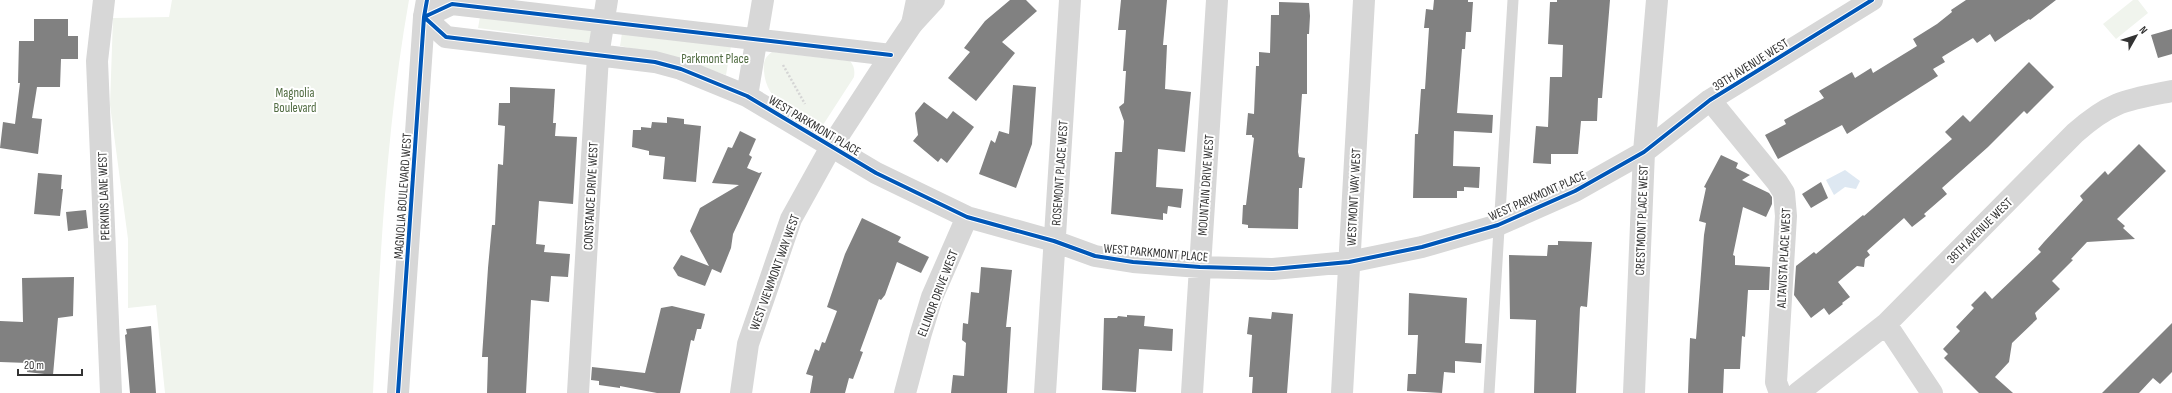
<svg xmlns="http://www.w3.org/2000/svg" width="2172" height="393" viewBox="0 0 2172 393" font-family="'Sofia Sans Condensed',sans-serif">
  <rect width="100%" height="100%" fill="#fff"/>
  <path fill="#f0f4ed" d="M172 0H409C386 129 380 262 373 393H165L156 305 128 308V239L110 105 113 18 169 17Z
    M2133 0H2138L2148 13 2116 39 2103 24Z
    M480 17 592 29 590 43 478 28Z
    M622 33 731 46 726 75 664 55 620 46Z
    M772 52 850 61C854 66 855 70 854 77L823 125 820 127C795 113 766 103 764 71 763 62 765 57 772 52Z"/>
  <path fill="#dee8f2" d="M1845 170 1860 181 1856 189 1845 187 1834 195 1826 180Z"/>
  <path fill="#818181" d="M1010 0H1026L1037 11 1002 42 1015 53 976 101 948 78 970 52 964 48 985 21Z
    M1121 0H1167L1163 45H1167L1165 89 1191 92 1185 152 1158 149 1156 187 1183 189 1181 208 1168 206 1167 214 1163 213V220L1111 214 1115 152H1122L1124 121 1119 107 1124 103 1126 71H1123L1126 30H1118Z
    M1434 0H1468V2H1473L1471 32H1466L1465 49H1462L1457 113 1493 115 1492 133 1454 131 1453 166 1480 167 1479 188 1464 187V191H1457V198H1413L1415 134H1418L1421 89H1425L1429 28H1424L1426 9 1433 10Z
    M1557 0H1610L1602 98H1598L1597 121H1581L1578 154H1551V164L1533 163 1536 126 1548 127 1550 77H1562L1563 45 1548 44 1550 2H1557Z
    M1966 0H2056L2030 20 2029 19 1995 42 1990 34 1977 43 1973 38 1942 57 1945 62 1933 69 1938 76 1847 134 1842 125 1778 159 1765 135 1786 124 1784 120 1824 98 1819 91 1852 72 1855 78 1871 68 1873 73 1917 46 1913 39 1937 24 1952 12 1951 10Z
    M1279 2 1309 3 1310 16 1309 34H1307V94H1302L1298 152 1299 157 1305 158 1302 188H1299L1298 229 1248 228V225L1242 224 1243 205H1246L1254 138 1252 137V135H1246L1248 113 1254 114 1256 66H1259V52L1270 53 1271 15H1279Z
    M34 19H68V36H78V59H61L60 87H37L32 118 42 119 38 154 0 148 3 122 15 124 20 83H18L19 41H34Z
    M2172 29V54L2158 58 2151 35Z
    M2029 62 2054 87 2027 114 2024 111 1988 147 1942 188 1947 194 1924 214 1926 216 1912 227 1904 218 1867 251 1870 255 1865 259 1864 267 1857 266 1838 282 1850 297 1842 303 1843 304 1829 315 1824 308 1811 318 1794 295 1796 266 1814 252 1816 254 1863 215 1864 216 1952 139 1945 132 1963 115 1970 122Z
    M1013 85 1036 87 1032 144 1016 188 979 174 991 140 995 143 999 131 1009 134Z
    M510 87 555 89 553 123H556L555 136 577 137 573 204 539 201 536 244 545 245 544 252 570 254 568 277 551 276 549 302 531 300 526 393H487L488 357H482L488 268 492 225H495L498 164 503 165 505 126 498 125 499 103H510Z
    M924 102 947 119 953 111 974 127 947 163 941 158 938 162 913 141 918 135 915 113Z
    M667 117 684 119V124L701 126 696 182 663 179 665 157 649 155V151L632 147 633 130H641V127L651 128 652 122 667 123Z
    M740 131 756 139 749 155 752 157 747 168 759 173 762 172 733 234 731 248 721 273 712 269 705 286 678 276 673 268 681 255 709 266 690 231 700 208 739 185 712 183 728 147 732 148Z
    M2139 144 2166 171 2117 219 2125 226 2123 228 2135 239 2087 242 2071 259 2073 260 2052 281 2060 289 2035 313 2037 319 2012 343 2009 362 1995 377 2013 393H1979L1944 358 1948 354 1943 349 1960 331 1956 327 1974 308 1971 305 1985 291 1992 299 2041 252 2038 249 2044 242 2083 200 2080 196 2105 171 2108 175Z
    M1721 155 1738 163 1736 168 1750 175 1742 180 1769 193 1772 197V204L1766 217 1743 207 1733 255 1735 256V265L1770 267 1769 290H1748L1745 337 1742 336 1740 369H1724L1723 393H1688L1690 338 1696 339 1704 235 1706 223 1699 221 1706 188 1704 187Z
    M38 173 62 175 61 189H63L60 216 34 214Z
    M1821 182 1828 198 1811 208 1802 194Z
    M86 210 88 228 68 231 66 212Z
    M862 218 901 237 898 242 929 257 921 273 897 262 885 295 881 300 879 299 860 351 863 352 853 379 849 378 845 393H810L813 376 806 374 815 349 819 351 822 342 825 343 837 311 827 307 845 254Z
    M1558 241 1592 242 1587 307 1581 306 1580 308 1576 393H1534L1536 320 1510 319 1509 255 1547 256 1548 245H1558Z
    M981 267 1012 270 1006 327H1011L1007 393H951L953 375 964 376 966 343 962 340 963 323 968 324 971 292 979 293Z
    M74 277 73 316 58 318 53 375 27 372 28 363 0 362V321L23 322 22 278Z
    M1409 293 1467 298 1465 343 1482 344 1481 363 1455 361V373L1444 372 1442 393 1407 391 1408 374H1416L1418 335H1408Z
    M672 306 705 314 701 329H697L694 341 691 340 680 393H657L620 386V388L599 385V381L591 380 592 367 645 373 661 308Z
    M1272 312 1293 314 1287 393H1252L1253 377H1249L1252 335 1247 334 1249 317 1271 319Z
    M1127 315 1145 316 1144 326 1173 329 1172 351 1139 349 1136 392 1102 390 1104 318H1117L1118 316 1127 317Z
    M2172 323V372L2160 384 2153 378 2139 393H2102Z
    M151 326 156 393H130L125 335 127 334 126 329Z"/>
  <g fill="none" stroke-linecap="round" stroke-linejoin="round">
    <path stroke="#d5d5d5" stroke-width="2.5" stroke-dasharray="2 2" stroke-linecap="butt" d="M783 65 805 104"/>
    <path stroke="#d7d7d7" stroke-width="11" d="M1489 393 1513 0"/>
    <path stroke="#d7d7d7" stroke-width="22" d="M104 0 97 61 111 393
      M912 24 917 0
      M891 55 452 4 424 17 446 37 655 62 681 69 747 96 876 173 967 217 1054 241 1095 256 1133 262 1200 267 1273 269 1349 262 1422 247 1498 225 1575 191 1644 152 1710 100 1872 0
      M747 96 763 0
      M1710 100 1777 182 1784 193 1786 216 1776 382 1780 393
      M1886 324 1932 393
      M578 393 598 56 607 0
      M905 393 921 333 932 297 967 217
      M1045 393 1070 0
      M1192 393 1217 0
      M1342 393 1364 0
      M1634 393 1644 152 1657 0
      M1798 393 1886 324 2075 133C2111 101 2126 100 2172 91"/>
    <path stroke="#d7d7d7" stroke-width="22" d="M398 393 424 17 427 0
      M741 393 748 344 791 219 831 147 891 55 912 24 934 0"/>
    <defs>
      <path id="cycleway" d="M891 55 452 4 424 17 446 37 655 62 681 69 747 96 876 173 967 217 1054 241 1095 256 1133 262 1200 267 1273 269 1349 262 1422 247 1498 225 1575 191 1644 152 1710 100 1872 0
        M398 393 424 17 427 0"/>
    </defs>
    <use href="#cycleway" stroke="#fff" stroke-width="6"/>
    <use href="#cycleway" stroke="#0057b8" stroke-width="4"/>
  </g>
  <g text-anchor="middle" stroke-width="4" stroke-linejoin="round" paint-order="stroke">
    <g font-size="13" fill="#516c42" stroke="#fff">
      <text x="715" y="63">Parkmont Place</text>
      <text x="295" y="97">Magnolia<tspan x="295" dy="15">Boulevard</tspan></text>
    </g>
    <g font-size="13" fill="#333" stroke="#fff">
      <text transform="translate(1750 64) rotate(-32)" y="5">39TH AVENUE WEST</text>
      <text transform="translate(815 125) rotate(31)" y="5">WEST PARKMONT PLACE</text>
      <text transform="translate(1059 173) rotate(-86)" y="5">ROSEMONT PLACE WEST</text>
      <text transform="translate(1205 185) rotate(-86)" y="5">MOUNTAIN DRIVE WEST</text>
      <text transform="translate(1537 195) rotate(-24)" y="5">WEST PARKMONT PLACE</text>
      <text transform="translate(103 196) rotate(-92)" y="5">PERKINS LANE WEST</text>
      <text transform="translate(402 196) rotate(-86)" y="5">MAGNOLIA BOULEVARD WEST</text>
      <text transform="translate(590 196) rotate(-87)" y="5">CONSTANCE DRIVE WEST</text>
      <text transform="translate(1353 197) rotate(-87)" y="5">WESTMONT WAY WEST</text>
      <text transform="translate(1641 220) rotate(-88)" y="5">CRESTMONT PLACE WEST</text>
      <text transform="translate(1979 230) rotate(-45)" y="5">38TH AVENUE WEST</text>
      <text transform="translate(1156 252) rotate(5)" y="5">WEST PARKMONT PLACE</text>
      <text transform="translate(1783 258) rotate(-87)" y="5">ALTAVISTA PLACE WEST</text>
      <text transform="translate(774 272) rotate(-70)" y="5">WEST VIEWMONT WAY WEST</text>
      <text transform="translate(937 293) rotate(-69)" y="5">ELLINOR DRIVE WEST</text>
    </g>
  </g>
  <g transform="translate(2136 36) rotate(51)" stroke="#ffffff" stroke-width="3" paint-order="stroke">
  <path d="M0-3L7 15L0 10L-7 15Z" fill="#333333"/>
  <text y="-6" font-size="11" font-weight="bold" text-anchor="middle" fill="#333333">N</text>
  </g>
  <path d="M18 369v6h64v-6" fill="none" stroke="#333333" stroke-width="2"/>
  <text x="24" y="369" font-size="12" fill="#333333" stroke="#ffffff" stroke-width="3" paint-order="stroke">20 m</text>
</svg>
